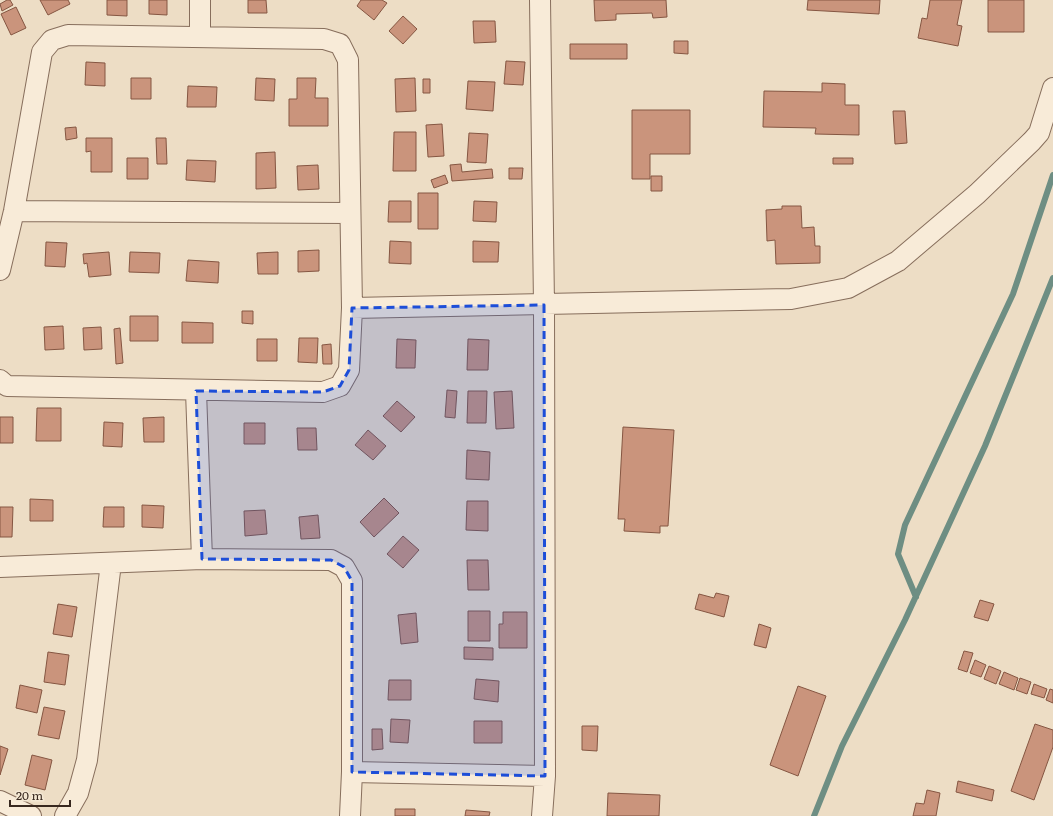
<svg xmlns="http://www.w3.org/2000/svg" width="1053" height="816" viewBox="0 0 1053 816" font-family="Literata,serif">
  <rect width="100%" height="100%" fill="#edddc5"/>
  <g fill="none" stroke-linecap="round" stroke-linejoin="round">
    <path stroke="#6e8e83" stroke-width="6" d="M916 597 898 554 905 525 1013 294 1053 175
      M814 816 842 746 905 620 985 446 1053 278"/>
  </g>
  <path fill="#ca947c" stroke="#855642" d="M7 0H10L13 5 2 11 0 4Z
    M40 0H68L70 4 48 15Z
    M107 0H127V16L107 15Z
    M149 0H167V15L149 14Z
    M248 0H266L267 13H248Z
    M361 0H382L387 3 374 20 357 6Z
    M594 0H666L667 17 653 18 652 13 616 14V20L595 21Z
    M808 0H880L879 14 807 10Z
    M930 0H962L957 25 962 26 958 46 918 38 922 18 927 19Z
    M988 0H1024V32H988Z
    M16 7 26 28 11 35 1 14Z
    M403 16 417 29 403 44 389 31Z
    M473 21H495L496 42 474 43Z
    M674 41H688V54L674 53Z
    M570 44H627V59H570Z
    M506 61 525 62 523 85 504 84Z
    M86 62 105 63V86L85 85Z
    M131 78H151V99H131Z
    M256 78 275 79 274 101 255 100Z
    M297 78H316L315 98H328V126H289V99H297Z
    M415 78 416 111 396 112 395 79Z
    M423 79H430V93H423Z
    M468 81 495 82 493 111 466 109Z
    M822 83 845 84V105H859V135L815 134 816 128 763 127 764 91 822 92Z
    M188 86 217 87 216 107H187Z
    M632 110H690V154H650V179H632Z
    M893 111H905L907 143 895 144Z
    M442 124 444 156 428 157 426 125Z
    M76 127 77 138 66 140 65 128Z
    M394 132H416V171H393Z
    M469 133 488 134 486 163 467 162Z
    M86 138H112V172H91V151L86 152Z
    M156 138H166L167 164H157Z
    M275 152 276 188 256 189V153Z
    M127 158H148V179H127Z
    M833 158H853V164H833Z
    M187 160 216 161 215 182 186 180Z
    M461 164 462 172 492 169 493 178 452 181 450 165Z
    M318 165 319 189 298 190 297 166Z
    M509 168H523L522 179H509Z
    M445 175 448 183 434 188 431 180Z
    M651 176H662V191H651Z
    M418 193H438V229H418Z
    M389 201H411V222H388Z
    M474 201 497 202 496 222 473 221Z
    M782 206H801L802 228 814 227 815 246H820V263L776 264 775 240 767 241 766 210 782 209Z
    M390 241 411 242V264L389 263Z
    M473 241 499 242 498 262H473Z
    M46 242 67 243 65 267 45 266Z
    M319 250V271L298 272V251Z
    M109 252 111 275 89 277 87 263 84 264 83 254Z
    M130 252 160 253 159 273 129 272Z
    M278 252V274H258L257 253Z
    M188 260 219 262 218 283 186 281Z
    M242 311H253V324L242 323Z
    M130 316H158V341H130Z
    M182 322 213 323V343H182Z
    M63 326 64 349 45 350 44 327Z
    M101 327 102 349 84 350 83 328Z
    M120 328 123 363 116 364 114 329Z
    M299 338H318L317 363 298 362Z
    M257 339H277V361H257Z
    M397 339 416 340 415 368H396Z
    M468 339 489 340 488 370H467Z
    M331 344 332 364H323L322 345Z
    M447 390 457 391 455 418 445 417Z
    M468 391H487L486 423H467Z
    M512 391 514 428 496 429 494 392Z
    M397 401 415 417 401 432 383 416Z
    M37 408H61V441H36Z
    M0 417H13V443H0Z
    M164 417V442H144L143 418Z
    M104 422 123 423 122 447 103 446Z
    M244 423H265V444H244Z
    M623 427 674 430 668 526H660V533L624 531 625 519H618Z
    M297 428H316L317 450H298Z
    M368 430 386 446 373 460 355 445Z
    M467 450 490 452 489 480 466 479Z
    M384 498 399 513 374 537 360 522Z
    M30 499 53 500V521H30Z
    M467 501H488V531L466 530Z
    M142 505 164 506 163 528 142 527Z
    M0 507H13L12 537H0Z
    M104 507H124V527H103Z
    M265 510 267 534 245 536 244 511Z
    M318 515 320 538 301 539 299 517Z
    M403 536 419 550 403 568 387 554Z
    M467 560H488L489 590H468Z
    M716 593 729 596 724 617 695 609 699 594 714 598Z
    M980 600 994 604 988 621 974 617Z
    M58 604 77 607 72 637 53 634Z
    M468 611H490V641H468Z
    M503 612H527V648H499V624H503Z
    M416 613 418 642 401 644 398 615Z
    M759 624 771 628 766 648 754 645Z
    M464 647 493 648V660L464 659Z
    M964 651 973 653 967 672 958 669Z
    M48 652 69 655 65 685 44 682Z
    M975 660 986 665 981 677 970 673Z
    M989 666 1001 671 996 684 984 679Z
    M1004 672 1018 678 1014 690 999 684Z
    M1020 678 1031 682 1027 694 1016 690Z
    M476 679 499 681 498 702 474 699Z
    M389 680H411V700H388Z
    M1034 684 1047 689 1044 698 1031 694Z
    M20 685 42 690 37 713 16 708Z
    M798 686 826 696 798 776 770 765Z
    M1050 689 1053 690V703L1046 700Z
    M44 707 65 711 59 739 38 735Z
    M391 719 410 720 408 743 390 742Z
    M474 721H502V743H474Z
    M1035 724 1053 730V747L1034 800 1011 791Z
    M582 726H598L597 751 582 750Z
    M372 729H382L383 749 372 750Z
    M0 746 8 749 0 775Z
    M32 755 52 760 45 790 25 785Z
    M958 781 994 790 992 801 956 792Z
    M927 790 940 793 936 816H913L916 803 924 804Z
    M608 793 660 795 659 816H607Z
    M395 809H415V816H395Z
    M466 810 490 812 489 816H465Z"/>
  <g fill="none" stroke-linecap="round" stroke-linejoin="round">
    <defs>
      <path id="minor" d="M200 0V37
        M540 0 544 305 545 776 542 816
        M14 211 349 213
        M0 270 14 211 42 52 52 40 68 35 324 39 340 44 348 60 352 308 349 370 340 386 323 392 7 386 0 380
        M352 308 791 299 848 288 898 261 977 194 1032 141 1039 133 1053 88
        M196 391 202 559
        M0 567 202 559 331 560 344 567 352 581V772L350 816
        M352 772 545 776
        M0 801 31 816
        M65 816 78 793 87 760 111 563"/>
    </defs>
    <use href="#minor" stroke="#876e5c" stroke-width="22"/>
    <use href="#minor" stroke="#f8ebd8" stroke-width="20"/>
  </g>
  <path fill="#1d4ed8" fill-opacity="0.2" stroke="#1d4ed8" stroke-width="3" stroke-dasharray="8 5" stroke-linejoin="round" d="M544 305 545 776 352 772V581L344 567 331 560 202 559 196 391 323 392 340 386 349 370 352 308Z"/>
  <path d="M10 800v6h60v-6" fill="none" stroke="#38281f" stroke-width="2"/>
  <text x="16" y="800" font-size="12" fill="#38281f" stroke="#f4e8d4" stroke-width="3" paint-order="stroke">20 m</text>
</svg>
